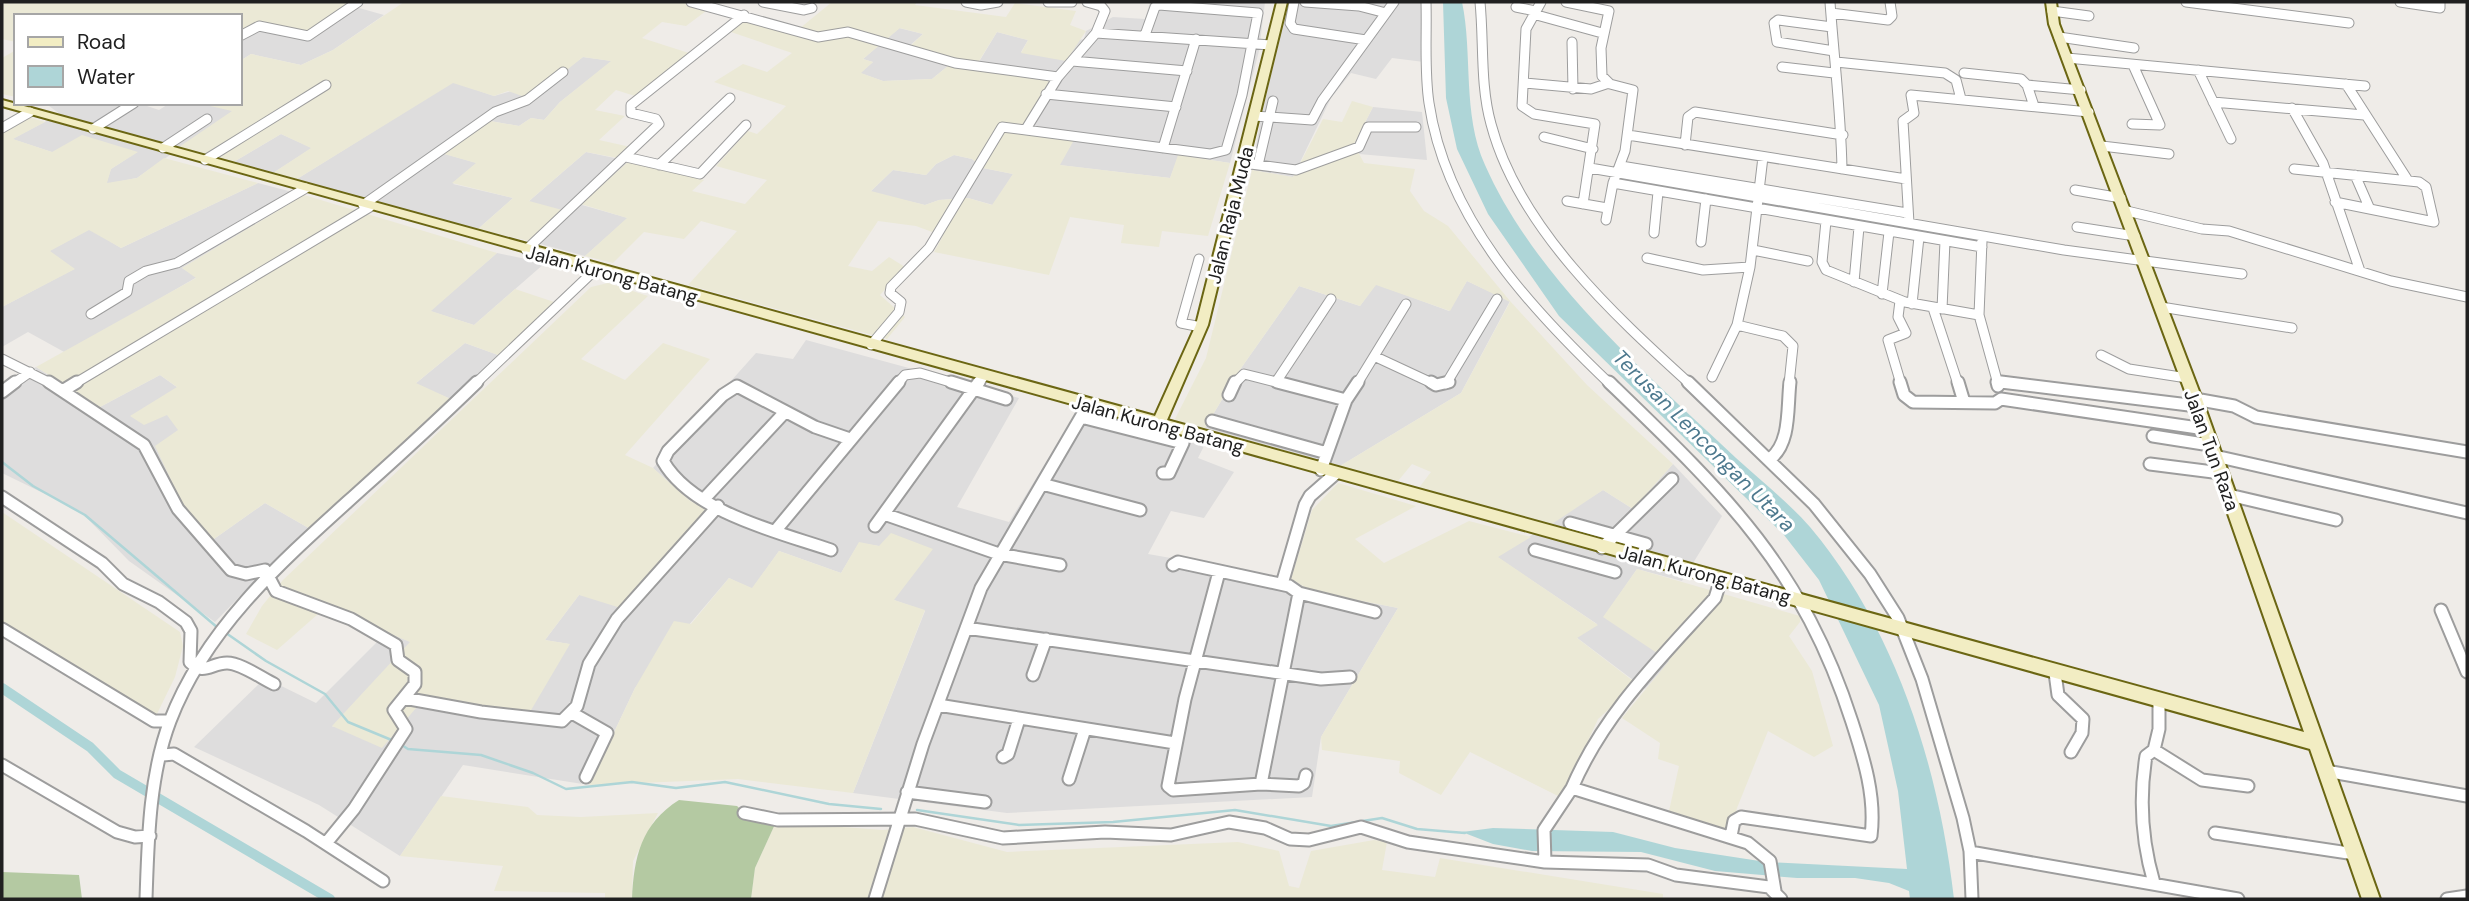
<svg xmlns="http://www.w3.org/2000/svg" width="2469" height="901" viewBox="0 0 2469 901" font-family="'DM Sans',sans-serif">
  <rect width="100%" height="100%" fill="#efece8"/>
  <path fill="#dedddd" d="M1150 2H1265L1259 51 1230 163 1179 155 1170 178 1059 165 1073 141 1021 134 1022 127 1051 80 974 70 997 32 1028 40 1021 52 1084 39 1086 31 1113 17 1145 19Z
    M1289 2H1421L1424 62 1392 58 1376 79 1351 73 1331 98 1293 177 1252 170 1262 112Z
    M352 6 384 15 333 50 301 65 251 54 240 61V35Z
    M899 28 923 34 908 47 954 61 932 79 883 81 860 73 873 62 863 59Z
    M583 57 612 61 560 102 544 120 531 118 519 126 490 121 445 154 477 163 453 184 513 198 478 229 337 194 297 179 453 82 494 96 553 79Z
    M45 103H138L159 110 170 103H209L233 111 137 178 106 184 111 169 137 152H52L12 139 60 114Z
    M1373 107 1422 112 1427 160 1359 154 1354 144Z
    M281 134 312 148 273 173 232 163Z
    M586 152 629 161 582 205 628 218 585 256 533 242 528 202Z
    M954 155 972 159 983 168 1013 174 993 205 968 198 939 200 925 205 870 192 893 170 926 175 936 164Z
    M258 183 304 195 182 268 197 277 66 353 28 332 2 347V307L74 269 49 251 90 229 121 248Z
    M497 253 545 263 474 325 430 311Z
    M1467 281 1510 301 1461 393 1340 466 1205 428 1239 371 1299 286 1360 306 1376 284 1449 311Z
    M806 340 1019 398 957 507 1009 522 1078 411 1204 446 1198 458 1234 472 1204 518 1171 511 1148 554 1291 579 1311 591 1398 608 1321 737 1312 797 1007 813 853 793 925 611 894 600 879 546 859 543 841 573 779 551 752 589 729 578 635 688 589 785 463 765 400 856 319 805 194 747 265 678 316 703 387 632 411 642 332 727 422 701 569 644 545 640 579 595 711 512 689 500 653 468 756 353 793 359Z
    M465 343 498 355 453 400 415 384Z
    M36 367 100 407 160 375 178 388 131 417 167 414 179 430 214 539 265 503 312 530 266 569 215 622 129 561 80 511 2 473V388Z
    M1673 464 1722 516 1682 581 1637 569 1604 617 1670 661 1645 689 1576 637 1597 624 1497 557 1603 490 1633 509Z"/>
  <path fill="#ebe9d6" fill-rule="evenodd" d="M2 2H358L303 36 255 25 240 35V16H16V42L2 39Z
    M404 2H718L686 26 662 22 642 38 695 55 638 97 616 90 595 110 625 116 599 140 635 148 623 159 586 152 529 201 566 211 533 242 478 229 513 198 452 183 476 163 444 154 490 121 519 126 531 118 544 120 560 102 611 61 583 57 537 94 522 96 508 91 494 96 453 83 297 179 273 173 311 148 281 134 232 163 179 147 232 111 206 105 240 103V61L251 54 301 65 333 50Z
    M832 2H917L915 5 1006 17 1015 3 1076 11 1070 25 1086 31 1066 61 1021 53 1028 40 997 32 974 69 1051 79 1022 127V134L1074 140 1060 165 1170 178 1178 155 1230 163 1208 236 1162 231 1159 247 1121 243 1124 225 1070 217 1049 275 934 252 943 236 916 226 878 221 848 266 872 271 889 257 905 267 880 295 905 317 887 339 688 285 737 231 701 221 684 239 644 232 613 263 585 256 627 218 581 204 629 161 704 180 692 191 745 204 767 180 716 166 748 131 757 134 786 106 714 82 743 64 767 72 792 53 731 32 747 19 794 33ZM900 28 923 34 908 48 954 61 932 79 883 81 861 73 873 62 863 59ZM954 155 972 159 983 168 1013 174 992 205 968 198 939 200 925 205 871 191 893 170 926 175 936 164Z
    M16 50V97L2 94V58Z
    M1352 101 1373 107 1354 144 1364 163 1415 169 1410 191 1424 211 1448 226 1510 301 1587 385 1673 464 1633 509 1603 490 1552 524 1418 489 1431 472 1412 464 1398 481 1340 466 1461 393 1510 302 1467 281 1450 311 1376 285 1360 306 1299 286 1239 371 1205 428 1174 421 1206 358 1252 170 1293 177 1323 119 1342 122Z
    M28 117 45 122 13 139 52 152 82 135 138 152 111 169 107 183 137 178 164 158 258 183 121 248 89 230 50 251 75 269 2 307V131Z
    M304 195 497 253 431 311 474 325 515 289 554 302 498 355 465 343 416 383 453 400 312 530 265 503 214 539 188 516 155 446 178 430 167 415 144 425 130 416 177 387 160 375 100 407 36 367 196 278 182 268Z
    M608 283 648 296 581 359 625 380 663 343 710 359 625 455 653 468 689 500 711 513 624 609 579 595 545 640 570 644 527 717 422 701 382 748 332 726 410 642 326 607 277 650 246 634 262 606 283 580 591 287Z
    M1338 483 1416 506 1355 539 1384 563 1469 521 1531 537 1498 557 1598 625 1577 638 1637 684 1598 719 1562 798 1470 752 1441 795 1399 773 1400 761 1322 750 1321 737 1398 608 1311 591 1291 579 1312 510Z
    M2 512 180 632 183 646 175 677 153 722 2 623Z
    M891 533 933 549 894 600 925 610 853 793 738 779 589 785 635 688 674 621 691 624 729 578 752 588 779 551 841 573 859 542 879 546Z
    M1637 569 1800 616V622L1789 636 1812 671 1833 746 1814 757 1768 731 1737 808 1731 832 1669 811 1679 766 1658 759 1660 743 1622 718 1669 661 1603 617Z
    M441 796 528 807 537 815 581 817 658 813 633 861 632 899H605V893L494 891 503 866 400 856Z
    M776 822 883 830 913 827 1007 852 1238 842 1279 851 1289 886 1299 888 1311 851 1374 840 1387 842 1382 870 1435 877 1440 858 1663 894V899H751L755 868Z"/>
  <path fill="#b4c9a2" d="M679 800 737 806 749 817 776 822 755 868 751 899H632C634 857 641 824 679 800Z
    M2 872 79 875 82 899H2Z"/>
  <path fill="#aed5d7" d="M1443 2H1462C1473 54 1462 114 1485 165 1536 280 1646 373 1736 458 1760 480 1788 502 1810 527 1896 629 1939 768 1954 899H1910L1909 891 1889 883 1855 878H1797L1715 871 1641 852 1532 851 1493 844 1462 832 1493 828 1613 832 1675 848 1766 862 1907 869 1898 791 1879 705 1819 580 1784 535 1559 316 1488 214 1457 149 1446 98Z"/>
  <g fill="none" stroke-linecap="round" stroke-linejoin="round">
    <path stroke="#aed5d7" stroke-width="2.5" d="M2 462 33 486 85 515 218 628
      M226 633 266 661 325 694 348 722 394 741
      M400 744 408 749 481 755 533 773 566 789 632 782 676 788 725 782 829 804 881 809
      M917 810 1019 825 1113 822 1235 810 1331 826 1382 818 1417 829 1465 833"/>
    <path stroke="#aed5d7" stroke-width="10" d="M2 688 90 747 117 774 330 899"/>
    <defs>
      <path id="street-far1" d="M691 2 818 37 848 32 955 63 1058 77
        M763 2 804 10 812 8
        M966 2 981 5 998 2
        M1048 2H1072
        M1087 2 1101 6 1105 11 1096 33
        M1294 2 1290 23 1294 29 1366 40
        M1305 2 1359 6 1386 13
        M1426 2C1427 36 1424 70 1429 103 1446 218 1530 308 1610 384
        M1480 2C1484 42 1480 85 1491 124 1518 227 1614 315 1690 384
        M1541 2 1526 29 1522 106 1534 114 1595 124 1583 204
        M1566 2 1609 11 1601 48 1602 76 1610 84 1633 90 1625 151 1613 183 1606 220
        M1830 2C1834 58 1841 113 1842 169
        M2186 2 2349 23
        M2400 2 2440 8V2
        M1516 7 1535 11
        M2052 11 2089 16
        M1831 13 1888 20 1892 16 1890 2
        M1533 14 1602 33
        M1832 27 1778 20 1774 23 1777 42 1834 51
        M240 36 259 26 308 36 358 2
        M2059 37 2134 48
        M1572 42 1573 89
        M2067 58 2365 86
        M1072 61 1187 71
        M1836 62 1945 73 1956 80 1961 99
        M1782 67 1834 73
        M2198 70 2231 139
        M1964 73 2021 79 2027 85 2034 106
        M1525 83 1591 89 1609 83
        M2346 84 2407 179
        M2027 85 2081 90
        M1046 94 1176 107
        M2213 102 2364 115
        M2292 108 2323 163 2360 271
        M1254 116 1312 120 1322 101 1394 2
        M2132 124 2160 125 2133 65
        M2 128 30 112
        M93 129 134 103
        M1026 129 1058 77 1096 33 1271 45
        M1628 135 1906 179
        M1544 137 1593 149
        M1685 145 1688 117 1695 112 1843 135
        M2102 146 2169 154
        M163 148 207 119
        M1163 148 1196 39
        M626 157 700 174 746 125
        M1763 157 1750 267 1737 325 1783 336 1793 346 1789 384
        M205 160 326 85
        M1243 163 1296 170 1359 147 1368 127H1416
        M659 165 730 98
        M1258 165 1273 101
        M1621 166 1907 213
        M1590 168 2064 250 2242 274
        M2294 169 2419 182 2426 187 2434 222
        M2355 175 2369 207
        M1613 183 1982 247
        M2075 190 2121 198
        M1567 201 1607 208
        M2335 202 2434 222
        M363 205 495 112 527 100 563 72
        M2127 211 2202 229 2229 231 2391 281 2467 297
        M1826 221 1822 262 1826 270 1905 302 1979 315
        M1909 223 1903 121 1914 113 1911 95 2089 112
        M2077 227 2135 236
        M1654 233 1658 192
        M1982 241 1979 315 1998 384
        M1701 242 1706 199
        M526 250 659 124 656 119 631 113V105L744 15
        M1753 250 1808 261
        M1647 258 1703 270 1750 267
        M1199 259 1181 323 1201 327
        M1854 282 1859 227
        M1882 294 1889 232
        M1900 301 1898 317 1906 333 1888 340 1901 384
        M1912 304 1919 237
        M2161 307 2292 328
        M1933 308 1958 384
        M1942 309 1945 241
        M91 314 127 292 129 281 146 271 177 263 306 188
        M871 345 899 312 901 302 890 293 891 287 929 248 1002 127 1210 154 1226 150 1242 95 1258 13 1159 5 1155 7 1145 35
        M2101 355 2129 369 2187 378
        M1376 357 1434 384
        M2 359 52 384
        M1712 377 1737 325
        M1276 382 1331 299
        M1997 382 2015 384
        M13 384 30 372
        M74 384 370 207
        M475 384 596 269
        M897 384 905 375 920 373 957 384
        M978 384 984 376
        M1234 384 1244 374 1284 384
        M1357 384 1406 304
        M1446 384 1497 299"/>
      <path id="street" d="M49 382 144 445 178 509 231 570 246 574 265 570 276 591 351 619 396 645 398 660 415 672V684L394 710 406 729 354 809 327 842
        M951 382 1006 399
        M1277 382 1346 400
        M1431 382 1436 385 1449 382
        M1609 382C1723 492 1802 566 1852 722 1864 759 1876 797 1871 836L1741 817 1734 821 1731 836
        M1688 382 1814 504 1870 574 1898 618 1922 679 1963 818 1970 851 1972 899
        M1900 382 1904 395 1913 402 1995 403 2001 399 2205 429
        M1958 382 1964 402
        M1997 382 1998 386
        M2001 382 2197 406
        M64 390 77 382
        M2 392 15 382
        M1229 395 1235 382
        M2195 399 2234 406 2256 417 2467 452
        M1081 417 1183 443 1169 473H1163
        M1212 421 1327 453
        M2153 436 2210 445
        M2215 456 2467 513
        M1770 459C1791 443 1787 408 1790 382
        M2150 464 2221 473
        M1321 470 1346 400 1358 382
        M1042 484 1140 510
        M2229 495 2336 520
        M2 497 102 563 123 584 159 602 186 622 191 631 190 662C204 676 211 663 227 663 241 663 261 678 274 684
        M704 499 785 412
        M884 514 999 554 1060 565
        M1570 523 1646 544
        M875 526 979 382
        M776 530 899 382
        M1602 548 1672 479
        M831 550C778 532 692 512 663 461L668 451 723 395 737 386 815 427 850 439
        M1535 550 1615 572
        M1173 565 1178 562 1289 586 1299 593 1375 612
        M1219 572 1185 699 1168 786 1173 790 1261 784 1299 786 1304 783 1306 775
        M1721 579 1715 598C1661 658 1604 713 1572 788L1748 843 1770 861 1775 891
        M1282 584 1305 505 1310 496 1335 474
        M2441 610 2467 672
        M966 628 1321 679 1350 677
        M2 629 154 721H170
        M2055 673 2058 695 2083 719 2082 733 2071 752
        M1033 675 1046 639
        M404 698 481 712 562 721 577 706 589 664 617 619 718 506
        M2159 701V729L2154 750 2202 780 2248 786
        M938 705 1175 743
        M572 713 607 733 586 777
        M2154 750 2146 756C2139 799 2142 842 2154 883
        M163 755 174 754 306 831 383 881
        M1003 757 1008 754 1019 719
        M2 765 117 832 135 837 150 836
        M2326 771 2467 796
        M1069 779 1085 729
        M1261 784 1299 593
        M907 792 985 802
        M744 813 778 820 915 819 1003 838 1105 832 1171 835 1229 822 1265 828 1290 839 1309 840 1361 827 1408 842 1545 862 1648 865 1676 875 1769 887 1781 899
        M2215 833 2355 854
        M1970 852 2238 899
        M1545 862 1544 830 1572 788
        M146 899C148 841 149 776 170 721 207 624 289 555 364 487 402 453 440 418 477 382
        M875 899 923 744 981 588 1088 405
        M2447 899 2467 896"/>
      <path id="secondary" d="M1277 2H1287L1208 325 1167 420 2304 732 2188 399 2049 24 2046 2H2056L2059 24 2202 399 2380 899H2362L2310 749 2 106V100L1155 416 1196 325Z"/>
    </defs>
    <use href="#street-far1" stroke="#9d9d9d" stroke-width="11"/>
    <use href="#street" stroke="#9d9d9d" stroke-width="15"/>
    <use href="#secondary" stroke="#6b6613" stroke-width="4"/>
    <use href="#street-far1" stroke="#fff" stroke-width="9"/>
    <use href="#street" stroke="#fff" stroke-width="11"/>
    <use href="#secondary" fill="#f2edc3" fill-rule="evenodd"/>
  </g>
  <g text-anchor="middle" stroke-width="6" stroke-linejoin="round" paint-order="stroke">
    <g font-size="19" fill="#202020" stroke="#fff">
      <text transform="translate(1230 215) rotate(-76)" y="7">Jalan Raja Muda</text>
      <text transform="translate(612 274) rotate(15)" y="7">Jalan Kurong Batang</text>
      <text transform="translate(1158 424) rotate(15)" y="7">Jalan Kurong Batang</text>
      <text transform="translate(2212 450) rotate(70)" y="7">Jalan Tun Raza</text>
      <text transform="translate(1705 574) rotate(15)" y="7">Jalan Kurong Batang</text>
    </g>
    <g font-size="21" font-style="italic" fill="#4d798e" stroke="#fff">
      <text transform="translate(1704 441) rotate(45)" y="7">Terusan Lencongan Utara</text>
    </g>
  </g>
  <rect width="2469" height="901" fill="none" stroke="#202020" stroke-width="7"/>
  <rect x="14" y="14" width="228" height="91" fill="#ffffff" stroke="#a6a6a6" stroke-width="2"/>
  <rect x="28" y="37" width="35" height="10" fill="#f2edc3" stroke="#a6a6a6" stroke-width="2"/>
  <text x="77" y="49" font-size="21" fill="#202020">Road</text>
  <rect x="28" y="66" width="35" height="21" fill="#aed5d7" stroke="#a6a6a6" stroke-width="2"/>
  <text x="77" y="84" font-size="21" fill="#202020">Water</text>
</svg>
